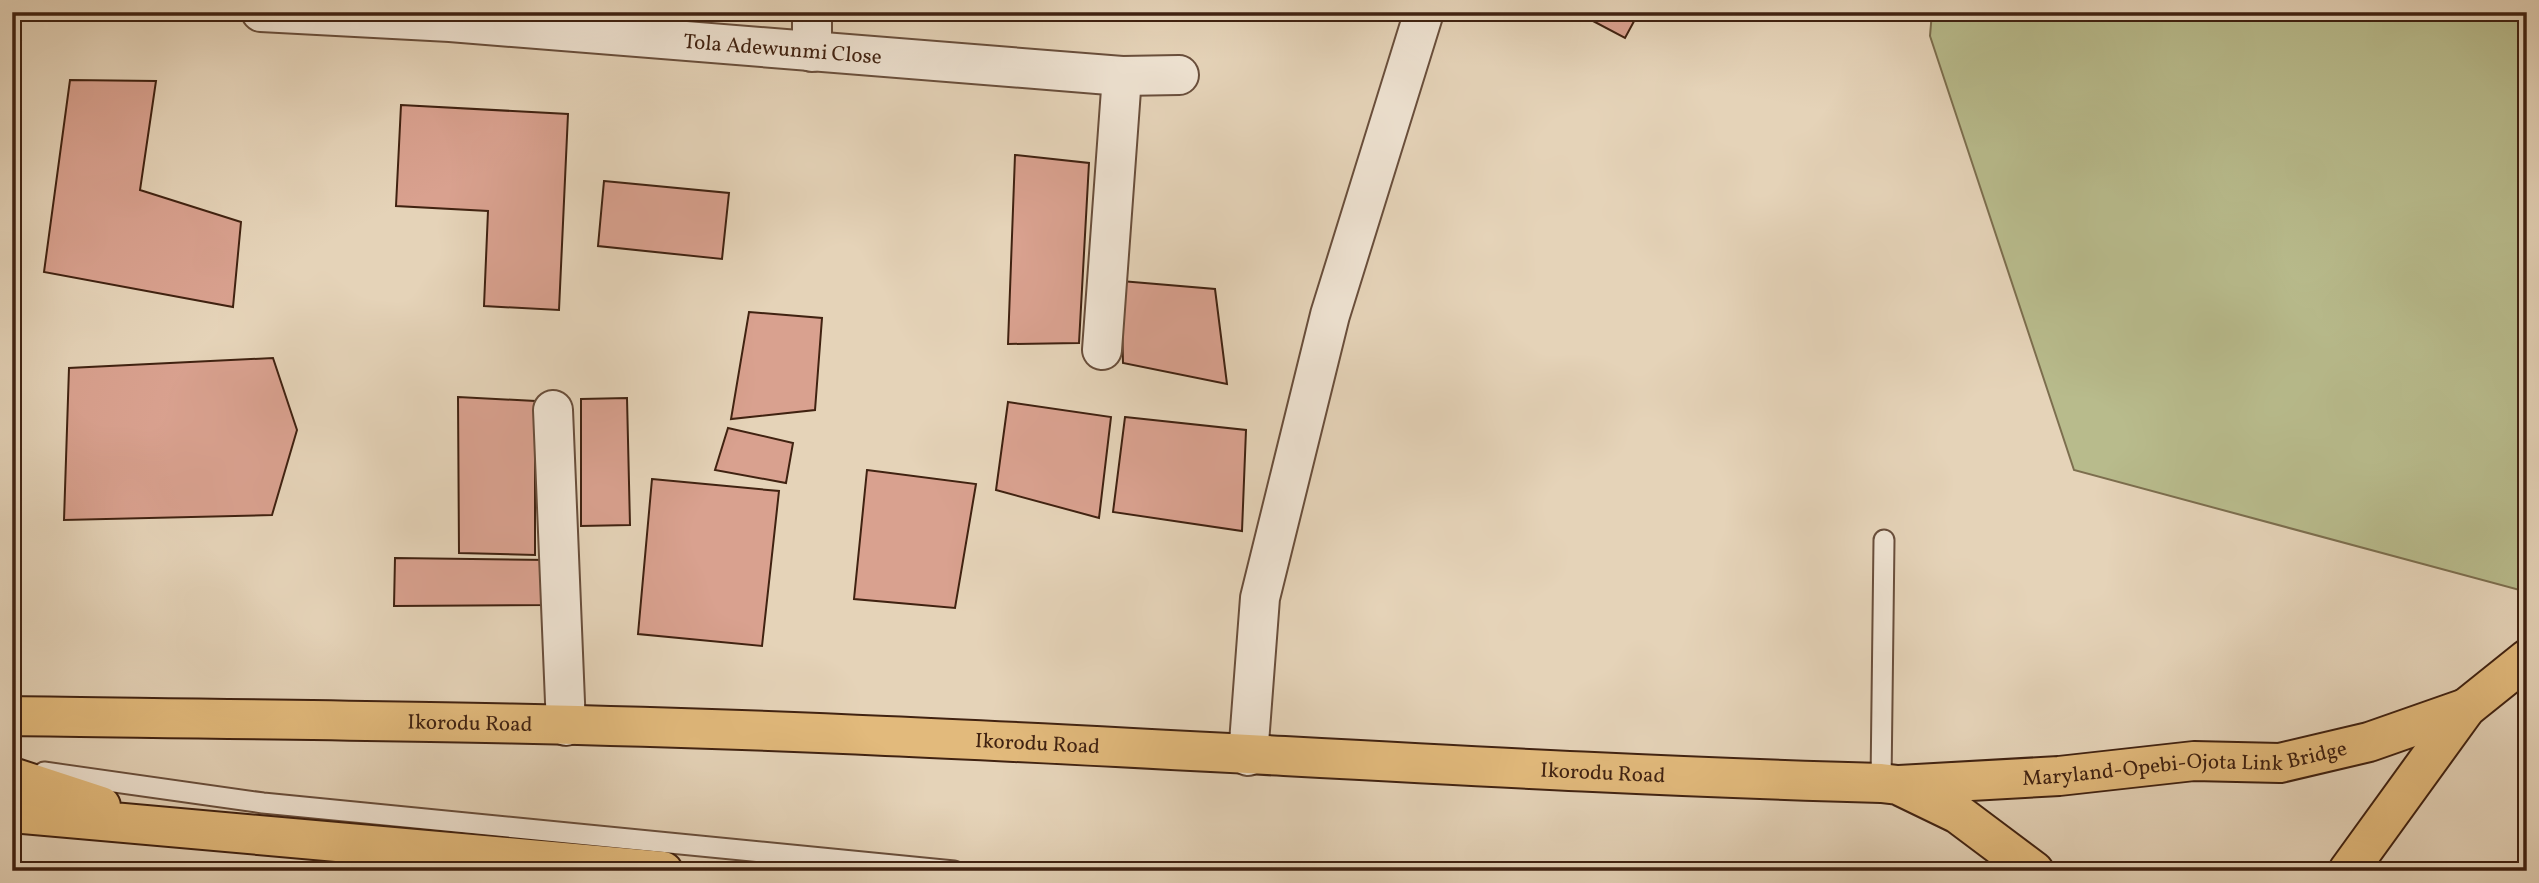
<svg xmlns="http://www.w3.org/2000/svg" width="2539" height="883" viewBox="0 0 2539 883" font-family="Vollkorn,serif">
  <rect width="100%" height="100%" fill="#e5d3b8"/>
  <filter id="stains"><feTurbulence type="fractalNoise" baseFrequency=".00286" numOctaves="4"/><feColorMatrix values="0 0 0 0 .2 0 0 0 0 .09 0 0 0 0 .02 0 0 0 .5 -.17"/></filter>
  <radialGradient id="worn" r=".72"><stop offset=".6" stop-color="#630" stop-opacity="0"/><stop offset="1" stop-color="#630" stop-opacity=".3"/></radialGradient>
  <path fill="#b8bb8c" stroke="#7c6e4e" stroke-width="2" d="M1932 12H2527V592L2074 470 1930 36Z"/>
  <path fill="#d9a18f" stroke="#402211" stroke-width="2" d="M1576 12H1639L1625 38Z
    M12 41H21L13 213H12Z
    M70 80 156 81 140 190 241 222 233 307 44 272Z
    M401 105 568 114 559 310 484 306 488 211 396 206Z
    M1015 155 1089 163 1079 343 1008 344Z
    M604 181 729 193 722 259 598 246Z
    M1121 281 1215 289 1227 384 1123 363Z
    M749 312 822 318 815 410 731 419Z
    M273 358 297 430 272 515 64 520 69 368Z
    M458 397 535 401V555L459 553Z
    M627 398 630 525 581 526V399Z
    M1008 402 1111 417 1099 518 996 490Z
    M1125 417 1246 430 1242 531 1113 512Z
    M728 428 793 443 786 483 715 470Z
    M867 470 976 484 955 608 854 599Z
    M652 479 779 491 762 646 638 634Z
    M395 558 549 560 547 605 394 606Z"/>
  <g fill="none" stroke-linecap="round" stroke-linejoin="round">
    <defs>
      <path id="service" d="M44 772 263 803 954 871
        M1881 783 1884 540"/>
      <g id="minor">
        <path id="s1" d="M261 12 450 22 1122 76 1179 75"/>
        <path d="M812 12V52"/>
        <path d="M1102 350 1122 76"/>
        <path d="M553 410 566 726"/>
        <path d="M1248 756 1260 598 1330 315 1424 12"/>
      </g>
      <g id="primary">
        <path id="s2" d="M12 716C303 720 595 722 886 736 1218 750 1549 774 1881 783L1898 785 1958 814 2034 871"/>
        <path id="s3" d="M1899 785 2059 776 2194 761 2280 763 2369 742 2466 708"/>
        <path d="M2348 871 2466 708 2527 659"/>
      </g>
      <path id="motorway" d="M12 777 101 806
        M12 813 663 871"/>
    </defs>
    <use href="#service" stroke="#694e3b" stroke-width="23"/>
    <use href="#minor" stroke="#694e3b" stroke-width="42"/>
    <use href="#primary" stroke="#402211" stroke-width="42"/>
    <use href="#motorway" stroke="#402211" stroke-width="42"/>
    <use href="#service" stroke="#eee2d1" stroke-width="19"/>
    <use href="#minor" stroke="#eee2d1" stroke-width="38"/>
    <use href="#primary" stroke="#e2ba7c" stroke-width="38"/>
    <use href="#motorway" stroke="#e2ba7c" stroke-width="38"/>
  </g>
  <g text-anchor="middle" stroke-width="6" stroke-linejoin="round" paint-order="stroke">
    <g font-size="21" fill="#402211" stroke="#eee2d1">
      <text dy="7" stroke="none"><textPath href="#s1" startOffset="523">Tola Adewunmi Close</textPath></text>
      <text dy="7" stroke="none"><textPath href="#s2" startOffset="458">Ikorodu Road</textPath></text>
      <text dy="7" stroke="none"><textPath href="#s2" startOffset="1026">Ikorodu Road</textPath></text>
      <text dy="7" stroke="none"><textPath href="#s3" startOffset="287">Maryland-Opebi-Ojota Link Bridge</textPath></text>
      <text dy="7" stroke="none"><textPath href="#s2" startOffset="1592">Ikorodu Road</textPath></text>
    </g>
  </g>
  <rect width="2539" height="883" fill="none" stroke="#e5d3b8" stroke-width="42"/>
  <rect x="14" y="14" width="2511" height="855" fill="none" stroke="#402211" stroke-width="3.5"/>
  <rect x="21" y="21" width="2497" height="841" fill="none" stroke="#402211" stroke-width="2"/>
  <rect width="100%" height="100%" filter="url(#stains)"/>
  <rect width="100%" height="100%" fill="url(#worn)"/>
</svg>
